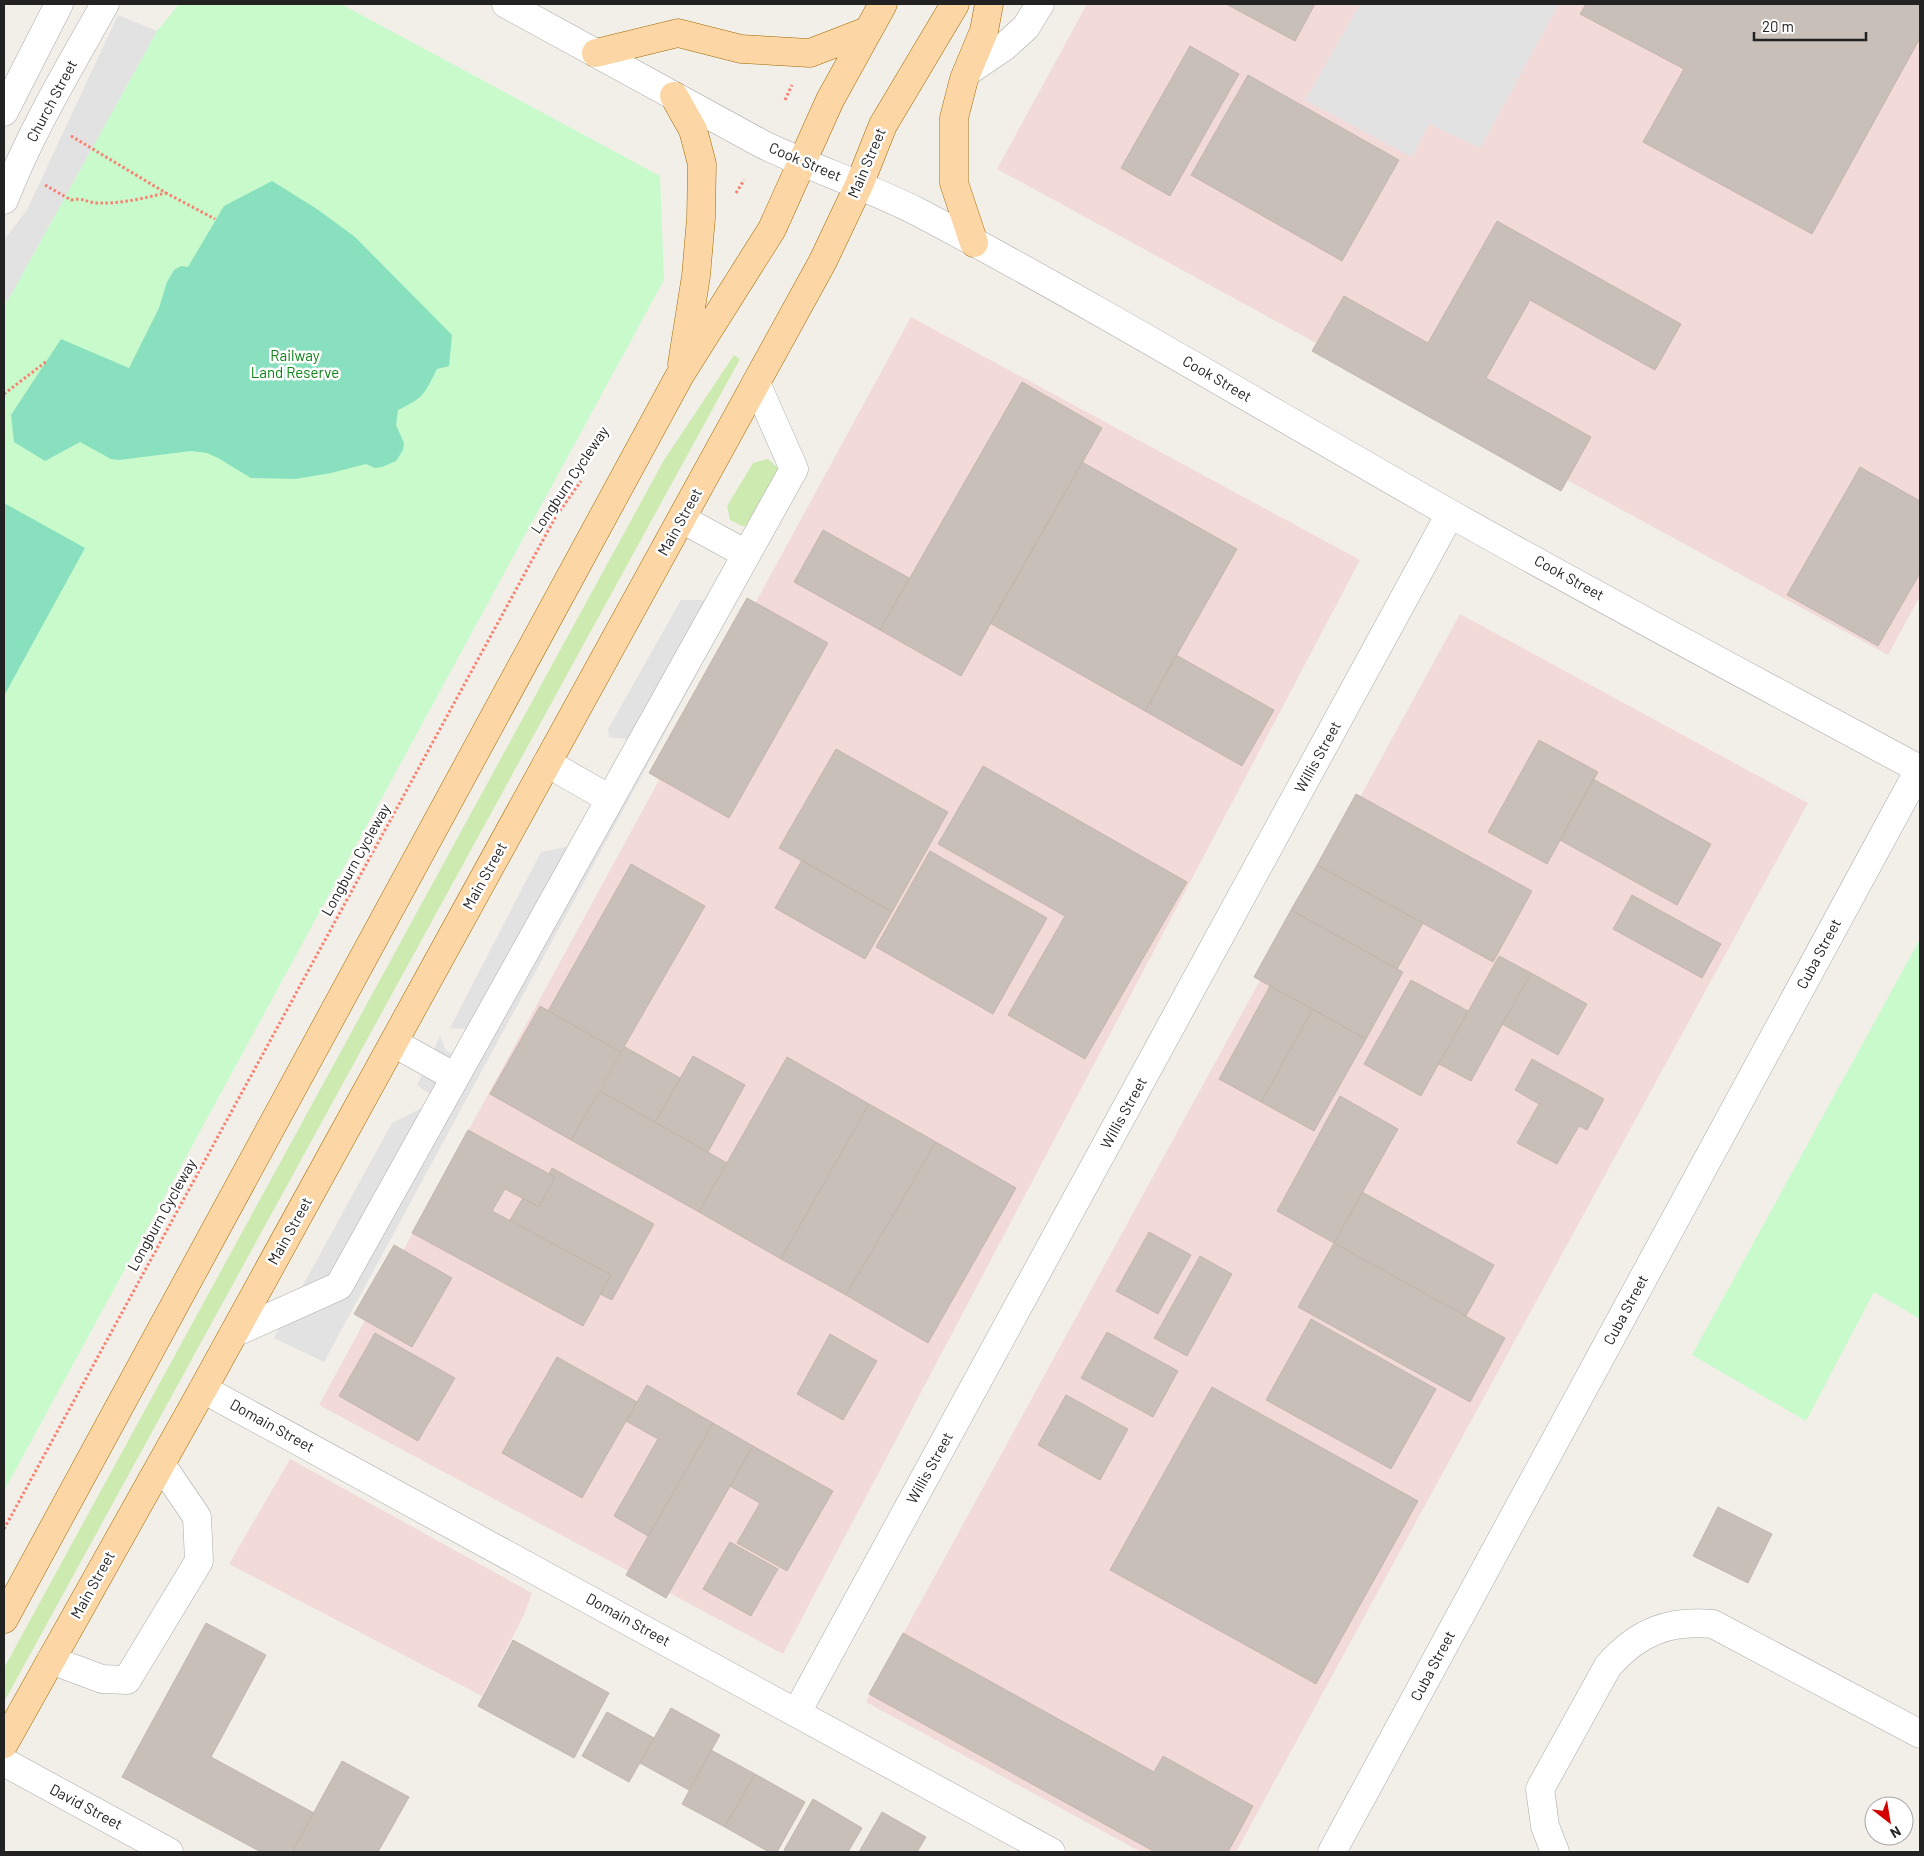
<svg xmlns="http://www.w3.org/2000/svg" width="1924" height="1856" viewBox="0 0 1924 1856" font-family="Barlow,sans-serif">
  <rect width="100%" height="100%" fill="#f2efe9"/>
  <path fill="#f2dad9" d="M1087 4H1920V596L1888 655 997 169Z
    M911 317 1360 560 783 1654 319 1405Z
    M1460 614 1808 803 1236 1852H1141L866 1702Z
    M290 1459 532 1593 523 1617 482 1696 229 1564Z"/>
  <path fill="#cdebb0" d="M734 355 740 359 4 1702V1668L664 460Z
    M768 459 776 466 780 474 750 526H742L730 520 727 506 753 463Z"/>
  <path fill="#c8facc" d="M179 4H341L660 176 664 280 4 1491V307L157 31Z
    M1920 939V1319L1874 1292 1806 1421 1692 1355Z"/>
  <path fill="#88e0be" d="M272 181 317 209 355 237 452 335 449 366 437 369C424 394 425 397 398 410L396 425 404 443 403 450 396 461 382 467 375 468 366 464 331 473 295 479 251 478 218 458 207 453 191 451 119 460 111 459 80 442 45 461 14 442 11 415 61 339 129 368 159 308 167 282 174 270 181 266 188 267 224 206Z
    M4 503 85 548 5 694 4 693Z"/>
  <path fill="#e2e2e2" d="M1360 4H1559L1480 148 1429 124 1412 157 1305 100Z
    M118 15 157 31 7 302 4 300V240L27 210Z
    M681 600H737L324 1362 274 1338 392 1123 438 1100 417 1085 440 1036 446 1050 454 1056 474 1030 450 1028 541 852 571 846 636 740 609 737 608 729Z"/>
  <path fill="#c7bfb8" stroke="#c4b6ab" d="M1226 4H1315L1295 41Z
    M1586 4H1920V38L1812 234 1643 142 1684 69 1580 14Z
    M1190 46 1239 74 1170 196 1121 168Z
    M1248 75 1399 160 1342 261 1191 175Z
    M1497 221 1681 324 1655 370 1530 300 1486 378 1591 437 1561 491 1312 351 1344 296 1428 343Z
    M1022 382 1102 428 961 676 880 630Z
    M1082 462 1237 549 1145 711 990 623Z
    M1860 467 1920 501V573L1878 646 1787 595Z
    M823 530 909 578 880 630 794 582Z
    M747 598 828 643 729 818 649 773Z
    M1176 655 1274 710 1242 766 1145 711Z
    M1539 740 1598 772 1547 864 1488 832Z
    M836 749 948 812 892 912 779 848Z
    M983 766 1187 882 1085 1059 1008 1015 1065 916 938 844Z
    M1593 779 1711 844 1677 905 1560 840Z
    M1356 794 1532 891 1493 962 1317 865Z
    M930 851 1047 918 993 1014 876 947Z
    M802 860 892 912 865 959 775 908Z
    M631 864 705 906 621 1052 548 1011Z
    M1317 865 1423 923 1397 969 1291 910Z
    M1632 895 1721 944 1702 978 1613 929Z
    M1291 910 1403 972 1366 1039 1254 977Z
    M1499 956 1531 973 1471 1081 1439 1064Z
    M1531 973 1587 1004 1558 1055 1502 1024Z
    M1411 980 1468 1011 1421 1096 1364 1064Z
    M1270 986 1313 1009 1261 1102 1219 1079Z
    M540 1006 621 1052 571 1140 490 1094Z
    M1313 1009 1366 1039 1314 1131 1261 1102Z
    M625 1047 680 1078 655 1122 600 1091Z
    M693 1056 745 1085 708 1152 655 1122Z
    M787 1057 869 1104 781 1259 699 1212Z
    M1532 1059 1604 1099 1587 1130 1579 1126 1557 1164 1517 1143 1539 1104 1515 1090Z
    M600 1091 727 1163 699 1212 571 1140Z
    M1340 1096 1398 1129 1334 1243 1277 1211Z
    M869 1104 936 1142 846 1295 781 1259Z
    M468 1130 555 1177 539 1207 505 1189 492 1211 611 1275 583 1326 412 1233Z
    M936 1142 1016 1188 928 1343 846 1295Z
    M552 1168 654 1224 612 1300 600 1294 611 1275 510 1220 523 1198 539 1207 555 1177 549 1174Z
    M1362 1192 1494 1265 1466 1316 1334 1243Z
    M1149 1232 1191 1255 1158 1314 1116 1291Z
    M1334 1243 1505 1338 1470 1402 1298 1307Z
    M394 1245 452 1278 412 1347 354 1314Z
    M1200 1256 1232 1274 1187 1356 1154 1338Z
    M1311 1319 1436 1389 1391 1469 1266 1400Z
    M1107 1332 1178 1371 1153 1417 1081 1378Z
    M375 1333 455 1378 418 1441 339 1396Z
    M830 1334 877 1361 843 1420 797 1394Z
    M557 1357 637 1402 582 1498 502 1453Z
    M647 1385 713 1423 648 1536 614 1516 658 1439 626 1421Z
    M1212 1387 1418 1501 1316 1684 1110 1570Z
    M1066 1395 1128 1429 1100 1480 1038 1445Z
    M713 1423 753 1446 666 1598 626 1575Z
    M753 1446 833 1491 787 1571 737 1543 760 1503 730 1486Z
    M1718 1507 1772 1534 1748 1583 1693 1556Z
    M730 1542 778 1569 751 1616 703 1589Z
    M206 1623 266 1655 211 1757 314 1813 292 1852H261L122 1777Z
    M903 1633 1154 1772 1163 1756 1253 1806 1228 1852H1155L869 1694Z
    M513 1640 609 1693 574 1758 478 1706Z
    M671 1708 720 1735 689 1790 640 1763Z
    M607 1712 654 1738 629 1782 582 1756Z
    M711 1750 755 1774 725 1827 682 1804Z
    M342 1761 409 1797 378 1852H292Z
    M755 1774 805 1802 777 1852H769L725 1827Z
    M813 1799 862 1828 848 1852H788L784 1850Z
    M882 1812 926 1837 917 1852H859Z"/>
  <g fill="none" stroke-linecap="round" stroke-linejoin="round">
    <defs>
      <path id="minor" d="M506 4 762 144C814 169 869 187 920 213 1099 308 1273 413 1449 513 1605 601 1762 684 1919 769
        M967 72 1004 47 1026 27 1040 4
        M4 112 59 4
        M4 200C31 131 69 68 105 4
        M682 519 746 554
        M547 763 610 799
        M394 1043 455 1077
        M234 1333 339 1286 794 469 756 383
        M203 1389 1051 1852
        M51 1660 102 1679 127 1680 199 1561 197 1517 161 1464
        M797 1712 1450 514
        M4 1762 169 1852
        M1332 1852 1920 768
        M1555 1852 1545 1826 1540 1789 1608 1666C1638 1632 1668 1620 1713 1624L1920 1734"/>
      <path id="major" d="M596 53 678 33 741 49 810 53 867 31
        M674 96 693 130 702 164 701 218 696 276 682 364
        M974 243 954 183V118L964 79 984 31 989 4
        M4 1619 680 375 772 229 830 100 883 4
        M4 1744 203 1389 823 261 859 185 883 125 955 4"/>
    </defs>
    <use href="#minor" stroke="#a9a9a9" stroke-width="29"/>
    <use href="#major" stroke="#a06b00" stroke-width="29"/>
    <path stroke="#fa8072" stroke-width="3" stroke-dasharray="2.5 2.5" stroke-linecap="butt" d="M785 100 792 85
      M71 136 166 193 215 219
      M45 185 71 200C85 197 86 203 98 203 120 204 144 198 166 193
      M736 193 744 180
      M4 394 47 361
      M4 1529 555 518 581 481"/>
    <use href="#minor" stroke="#fff" stroke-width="28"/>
    <use href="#major" stroke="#fcd6a4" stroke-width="28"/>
  </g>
  <g text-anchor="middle" stroke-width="5" stroke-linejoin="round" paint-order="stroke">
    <g font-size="15" fill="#222" stroke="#fff">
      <text transform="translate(52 101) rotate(-62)" y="5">Church Street</text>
      <text transform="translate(805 162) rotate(23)" y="5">Cook Street</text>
      <text transform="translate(867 163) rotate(-67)" y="5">Main Street</text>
      <text transform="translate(1217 379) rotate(30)" y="5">Cook Street</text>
      <text transform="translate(570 480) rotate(-56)" y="5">Longburn Cycleway</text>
      <text transform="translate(680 522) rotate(-61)" y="5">Main Street</text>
      <text transform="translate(1569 578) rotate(29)" y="5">Cook Street</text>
      <text transform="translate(1318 757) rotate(-61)" y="5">Willis Street</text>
      <text transform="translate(356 860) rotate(-61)" y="5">Longburn Cycleway</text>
      <text transform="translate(485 876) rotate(-61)" y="5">Main Street</text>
      <text transform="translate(1819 954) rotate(-62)" y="5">Cuba Street</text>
      <text transform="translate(1124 1113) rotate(-61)" y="5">Willis Street</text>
      <text transform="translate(162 1215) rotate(-61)" y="5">Longburn Cycleway</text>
      <text transform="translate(290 1231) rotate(-61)" y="5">Main Street</text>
      <text transform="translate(1626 1310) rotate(-62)" y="5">Cuba Street</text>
      <text transform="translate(272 1426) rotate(29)" y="5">Domain Street</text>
      <text transform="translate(930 1468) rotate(-61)" y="5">Willis Street</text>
      <text transform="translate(93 1585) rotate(-61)" y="5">Main Street</text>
      <text transform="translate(628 1620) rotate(29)" y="5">Domain Street</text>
      <text transform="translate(1433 1666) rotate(-62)" y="5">Cuba Street</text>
      <text transform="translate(86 1807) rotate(28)" y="5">David Street</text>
    </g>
    <g font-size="15" fill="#0c8416" stroke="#fff">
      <text x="295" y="361">Railway<tspan x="295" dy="17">Land Reserve</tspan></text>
    </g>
  </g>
  <rect width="1924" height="1856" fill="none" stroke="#222222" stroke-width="10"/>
  <g transform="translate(1889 1821) rotate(149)"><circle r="24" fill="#ffffff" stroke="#a7a7a7"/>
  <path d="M0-4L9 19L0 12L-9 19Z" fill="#d40000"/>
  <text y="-8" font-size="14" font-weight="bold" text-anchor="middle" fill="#222222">N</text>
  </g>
  <path d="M1754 32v8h112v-8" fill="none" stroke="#222222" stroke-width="2.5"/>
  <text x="1762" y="32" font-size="15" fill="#222222" stroke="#ffffff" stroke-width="4" paint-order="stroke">20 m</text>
</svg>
